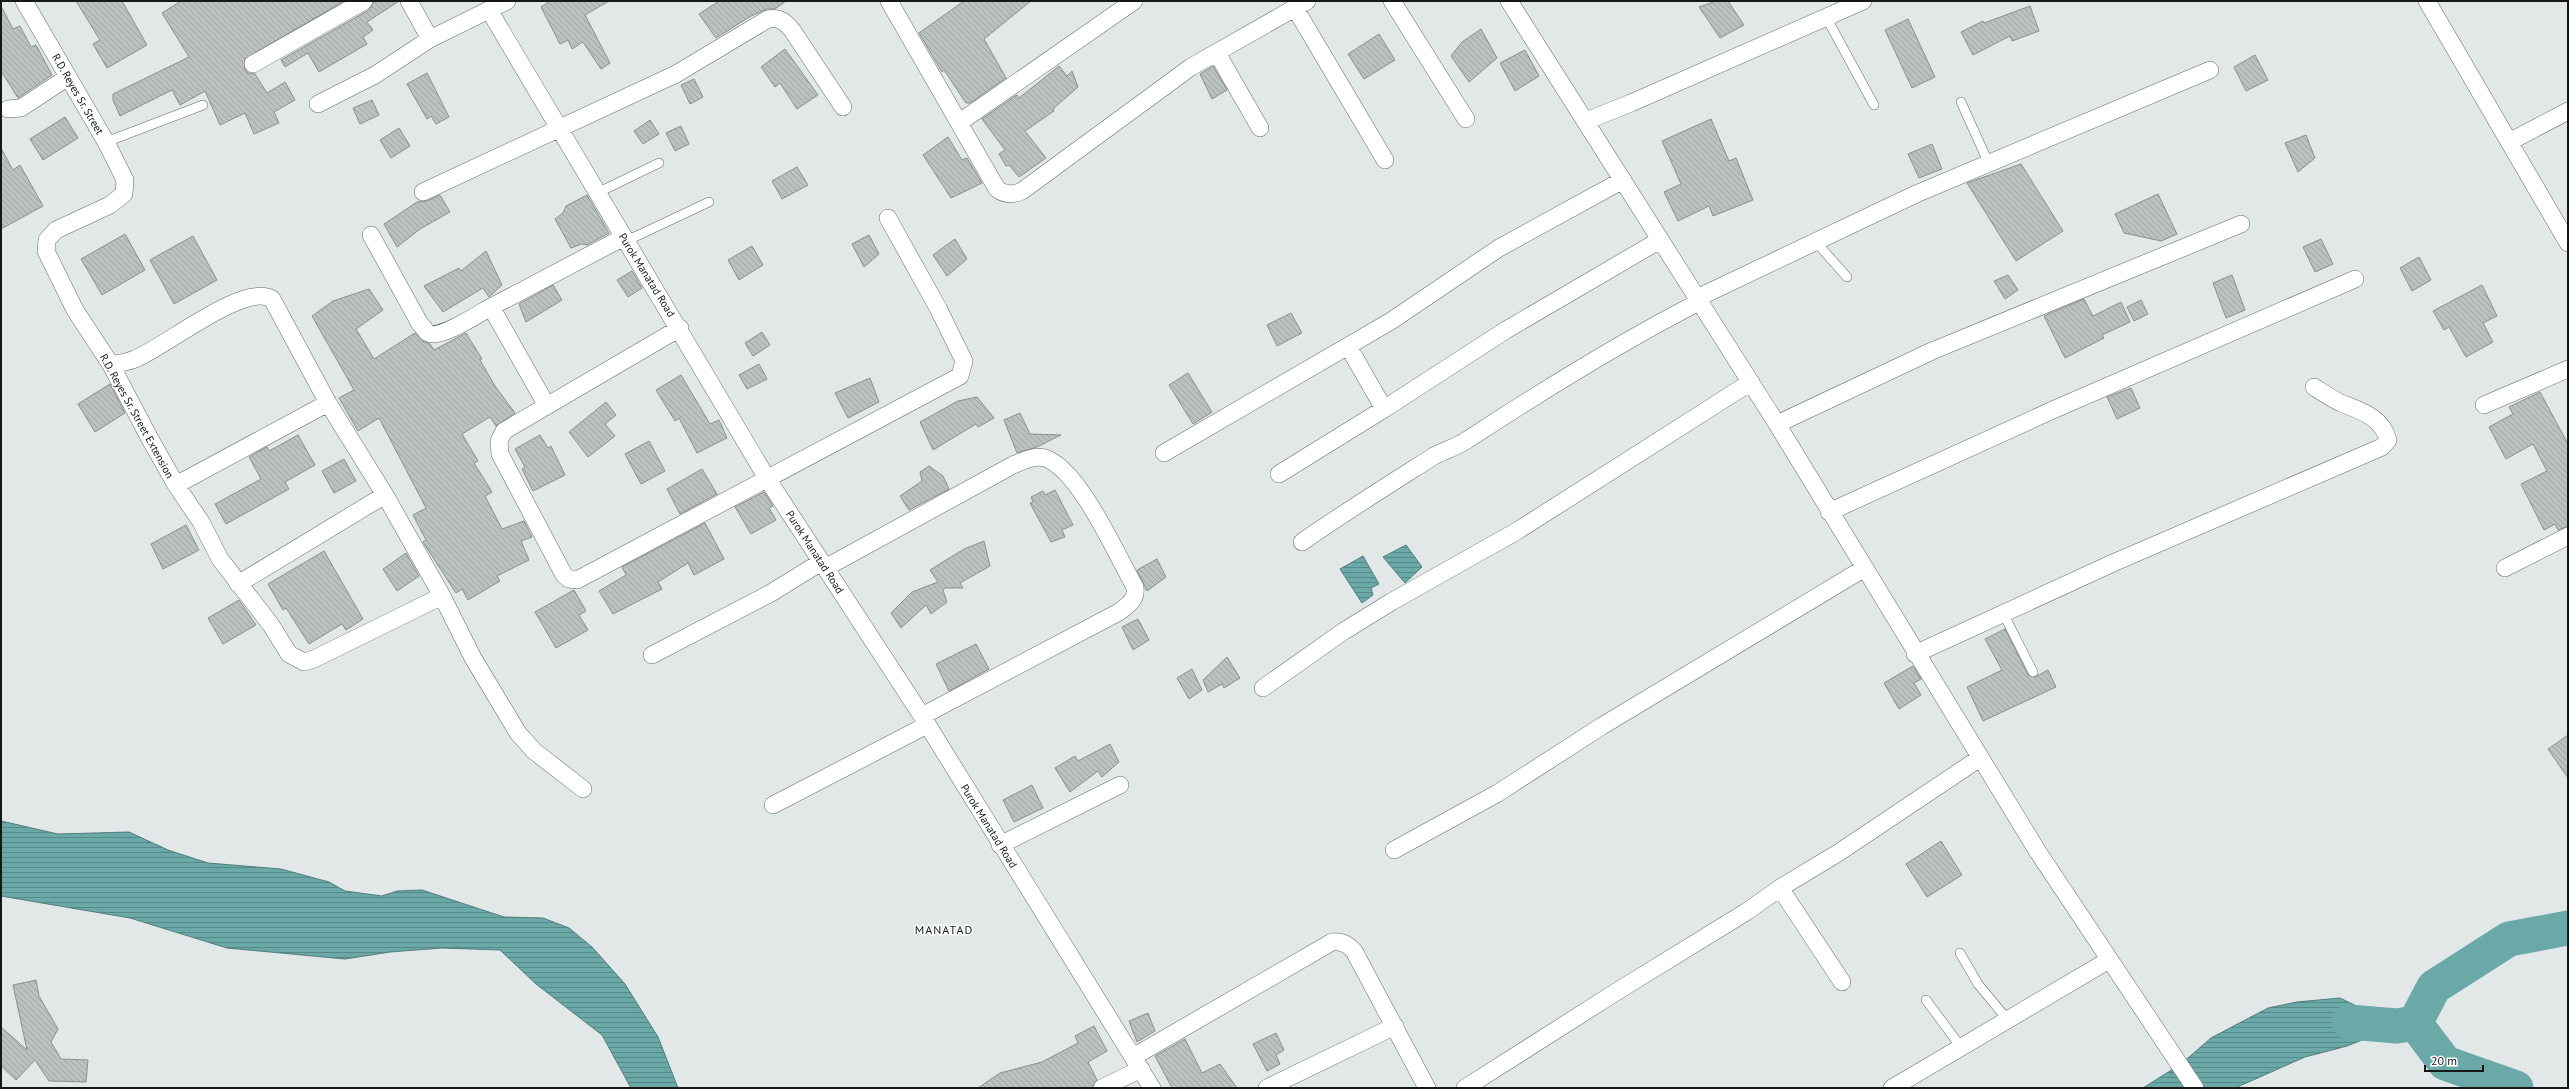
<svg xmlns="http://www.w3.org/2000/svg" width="2569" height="1089" viewBox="0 0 2569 1089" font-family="'PT Sans',sans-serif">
  <defs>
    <pattern id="water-rules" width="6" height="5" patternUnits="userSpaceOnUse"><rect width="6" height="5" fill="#6aa9a8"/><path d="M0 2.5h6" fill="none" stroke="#568988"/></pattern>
    <pattern id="building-back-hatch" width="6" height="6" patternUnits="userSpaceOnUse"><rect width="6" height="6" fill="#bbc0c0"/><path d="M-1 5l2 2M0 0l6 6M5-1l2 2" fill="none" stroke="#a0a4a4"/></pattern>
  </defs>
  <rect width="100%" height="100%" fill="#e2e7e7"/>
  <path fill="url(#water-rules)" stroke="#517e7d" d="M1406 545 1422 567 1405 583 1383 557Z
    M1363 556 1379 584 1371 588 1373 595 1362 603 1340 569Z
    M1 821 58 834 129 832 168 850 208 863 281 869 329 882 345 891 382 896 397 891 422 890 504 917 543 918 569 928 592 947 625 984 658 1037 678 1088H631L602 1035 536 984 500 950 442 948 390 952 345 959 227 948 130 918 1 896Z
    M2340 998 2397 1026 2347 1046 2305 1057 2235 1088H2143L2181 1064 2211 1038 2268 1008 2297 1002Z"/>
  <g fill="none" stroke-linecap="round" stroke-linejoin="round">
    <path stroke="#6aa9a8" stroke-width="35" d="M2349 1022 2397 1026 2415 1023
      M2415 1023 2434 987 2509 939 2568 928
      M2415 1023 2445 1063 2516 1088"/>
  </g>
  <path fill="url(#building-back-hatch)" stroke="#8b8f8f" d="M76 1H122L147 45 107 68 93 44 100 40Z
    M181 1H344L245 59V69L248 73 255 74 267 93 285 82 295 100 274 112 279 123 254 134 245 113 220 125 205 91 180 105 172 90 120 116 113 100V94L189 57 162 13Z
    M374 1H399L367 22 373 30 363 37 367 44 319 72 308 53 285 67 281 60 369 10Z
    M550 1H609L585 15 610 63 601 69 583 42 572 49 568 40 560 44 541 7Z
    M719 1H786L775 9H767L751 16 716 38 699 14Z
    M964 1H1031L984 39 1006 78 970 103H966L944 70 942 72 919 33Z
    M1716 1H1728L1744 25 1720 38 1699 7Z
    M1 6 13 29 20 26 31 47 36 45 52 75 18 98 1 71Z
    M2030 6 2039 31 2012 41 2010 36 1973 55 1961 32 1983 21 1984 23Z
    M1908 19 1935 77 1912 88 1885 30Z
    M1481 29 1497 58 1469 82 1451 56 1462 42Z
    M1379 34 1395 60 1364 79 1348 54Z
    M785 49 818 95 797 109 780 83 775 87 761 67Z
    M1525 50 1539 76 1515 91 1500 63Z
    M2255 55 2268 80 2246 91 2234 67Z
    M1059 66 1067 76 1072 71 1078 87 1053 109 1054 111 1025 131 1046 158 1019 177 1009 165 1006 166 999 154 1005 150 982 119 1017 95 1019 98Z
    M1213 66 1227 90 1212 99 1200 74Z
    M427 73 449 117 436 124 431 116 427 119 407 84Z
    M694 79 703 97 690 104 681 85Z
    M372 100 379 115 360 124 353 108Z
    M65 117 78 138 43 160 30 139Z
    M1711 119 1729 161 1736 158 1753 200 1713 216 1709 206 1678 221 1664 192 1681 184 1662 141Z
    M650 120 659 134 643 144 634 131Z
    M681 126 689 144 675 151 666 133Z
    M399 128 410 146 391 158 380 140Z
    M2306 135 2315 158 2298 172 2285 143Z
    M948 137 962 160 967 158 982 183 951 198 923 155Z
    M1932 144 1942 169 1919 178 1908 154Z
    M1 148 13 170 20 165 43 206 1 229Z
    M2021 164 2063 231 2016 261 1967 183Z
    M797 167 808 185 782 199 772 181Z
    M2158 194 2177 234 2161 241 2124 233 2115 214Z
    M440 195 450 212 420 229 397 247 384 224 417 202 427 201Z
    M587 195 609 233 587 245 582 244 571 248 555 219 563 213 566 206Z
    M125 234 145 270 102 295 81 259Z
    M869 235 879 254 864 267 852 244Z
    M193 236 217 280 174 304 150 260Z
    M955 239 967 259 947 276 933 255Z
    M2321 239 2333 264 2315 272 2303 247Z
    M752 246 763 265 739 280 728 260Z
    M486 251 502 285 489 297 483 288 443 312 424 286 459 268 461 271Z
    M2419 257 2431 280 2412 291 2400 268Z
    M632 271 642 288 628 297 617 280Z
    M2008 275 2018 290 2005 299 1994 281Z
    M2232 275 2245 310 2226 318 2213 283Z
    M553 285 562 300 526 322 519 304Z
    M2482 285 2497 316 2483 323 2493 342 2466 357 2449 327 2444 330 2433 311Z
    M369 289 383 310 356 329 374 359 415 333 422 341 430 344 434 350 466 333 482 359 480 360 495 386 515 413 496 426 490 417 462 434 478 461 474 463 492 492 485 496 502 529 524 521 532 537 521 541 529 560 497 576 500 581 468 600 462 589 456 593 423 542 426 540 413 515 426 508 379 418 358 431 339 398 354 390 312 316 333 301Z
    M2084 299 2093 316 2121 302 2130 322 2102 335 2104 338 2065 358 2044 316Z
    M2141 300 2148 314 2134 321 2127 307Z
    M1291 313 1302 333 1277 346 1267 325Z
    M762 332 770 345 753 356 745 343Z
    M759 364 767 379 747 389 739 375Z
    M1188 373 1212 412 1193 424 1169 385Z
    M681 375 710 424 719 420 727 438 697 453 679 418 675 421 656 390Z
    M870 378 879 402 848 418 835 393Z
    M110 384 125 413 95 432 78 404Z
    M2131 388 2140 408 2117 419 2107 397Z
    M2540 392 2568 444V526L2558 530 2555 524 2544 530 2521 484 2547 471 2533 444 2506 459 2489 427 2513 414 2509 407Z
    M977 397 994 418 978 427 976 424 933 450 920 422 958 401Z
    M606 402 616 415 605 424 615 436 588 457 569 432Z
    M1020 413 1030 434 1061 435 1037 447 1017 453 1004 420Z
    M298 435 315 465 285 482 289 489 226 524 215 504 261 479 249 457 267 447 269 451Z
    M540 435 548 448 551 446 565 475 533 491 522 469 525 467 515 449Z
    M649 441 665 471 641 484 625 454Z
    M344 459 356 481 334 493 322 471Z
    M929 466 943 476 949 489 909 510 900 496 922 481 920 472Z
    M702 469 717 494 680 514 667 489Z
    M1055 490 1073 525 1062 530 1065 537 1051 542 1030 503 1033 502 1031 497 1043 491 1045 495Z
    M764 492 773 506 769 508 776 520 751 534 735 507Z
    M705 523 724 559 694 575 688 563 658 582 662 589 613 614 599 591 626 575 622 567Z
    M186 525 199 550 163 569 151 544Z
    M984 541 990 566 960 583 963 588H945L943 590 947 602 931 614 926 605 901 628 891 613 912 592 938 582 930 570 964 549Z
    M324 551 363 619 346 630 342 624 309 644 286 608 283 610 268 584Z
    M406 553 419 576 397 591 383 569Z
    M1157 559 1166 577 1147 591 1137 570Z
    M574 590 586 611 579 615 588 630 556 648 535 612Z
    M239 600 256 625 223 644 208 618Z
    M1138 619 1149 640 1133 650 1122 627Z
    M2005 629 2028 675 2035 677 2048 670 2056 687 1983 721 1967 687 2002 670 1985 639Z
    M976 644 989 669 949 691 936 664Z
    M1227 657 1240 678 1224 688 1222 684 1208 692 1203 680Z
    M1913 666 1921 679 1914 683 1921 695 1899 709 1884 683Z
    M1192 669 1202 690 1189 699 1177 678Z
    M2568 735V778L2548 749Z
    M1110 744 1119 762 1102 777 1098 771 1070 792 1055 768 1075 756 1078 761Z
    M1032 785 1043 808 1014 822 1003 800Z
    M1941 841 1962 875 1927 897 1906 864Z
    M36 980 39 996 58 1029 51 1042 61 1059 88 1060 86 1082 49 1081 35 1060 16 1080 1 1066V1027L27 1050 13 985Z
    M1148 1013 1155 1031 1137 1042 1129 1021Z
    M1094 1026 1107 1051 1088 1062 1097 1080 1092 1088H978L1000 1073 1042 1062 1078 1043 1075 1036Z
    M1276 1033 1284 1050 1276 1055 1280 1064 1267 1071 1253 1044Z
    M1185 1039 1202 1073 1220 1064 1237 1088H1172L1155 1056Z"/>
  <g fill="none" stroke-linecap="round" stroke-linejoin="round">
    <defs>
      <path id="service" d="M1826 17 1874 105
        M1961 102 1989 164
        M106 142 203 105
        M597 193 659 163
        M626 241 709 202
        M1815 241 1847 277
        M2003 613 2033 672
        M1960 953 1978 984 2007 1019
        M1926 1000 1961 1047"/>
      <path id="minor" d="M24 1 106 142 125 180 124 194 110 205 56 230 47 240 46 251 75 310 111 365 150 439 176 485 201 522 220 559 271 625 289 654 304 662 314 659 442 596
        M409 1 430 39
        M889 1 997 189C1005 195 1012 195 1022 191L1191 67 1307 1
        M1392 1 1466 119
        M1509 1 1777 424 2038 852 2195 1088
        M2427 1 2568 243
        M1295 8 1385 160
        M489 10 768 480 922 716 1152 1088
        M1217 53 1260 128
        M253 64 364 1
        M318 104 375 75 430 39 507 1
        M8 109 21 108 68 77
        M1586 121 1631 103 1863 1
        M960 122 1134 1
        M2509 142 2568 111
        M423 192 676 74 768 19C780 17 785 22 792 30L843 107
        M371 235 420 324C423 326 425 331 428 333 439 340 480 313 491 307
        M1697 298 1916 194 2210 70
        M680 328 504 431 499 441 500 454 564 575 569 579 577 580 960 376 964 361 938 308 888 218
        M1348 346 1384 409 1506 330 1660 240
        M111 365C119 363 128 362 135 359 165 347 244 282 272 299L328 403 385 495 442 596 473 658 518 733 534 751 583 789
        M2484 405 2568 369
        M547 406 491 307 624 237
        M1777 424 1932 351 2241 224
        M1164 453 1391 321 1499 248 1623 180
        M1279 474 1384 409
        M176 485 328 403
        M1829 512 2055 409 2355 279
        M1302 542C1345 512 1390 484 1434 456 1445 450 1457 447 1467 440 1542 391 1619 343 1699 302
        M825 568 1013 465C1023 461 1034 455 1045 458 1080 470 1117 556 1135 587 1137 600 1128 605 1119 612L922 716
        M2505 568 2568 536
        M238 584 385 495
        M1915 654 2113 563 2382 447 2388 440C2382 417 2361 411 2341 403 2332 399 2322 392 2314 387
        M652 655 771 593 821 562
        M1263 688 1344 631 1391 602 1517 531 1751 382
        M773 805 927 725
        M1000 845 1120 785
        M1394 850 1498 793 1602 726 1863 569
        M1780 888 1842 982
        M1133 1057 1332 942C1342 941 1347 944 1354 951L1427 1088
        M1102 1088 1141 1069
        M1267 1088 1395 1026
        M1465 1088 1616 992 1746 912 1780 888 1838 853 1980 758
        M1892 1088 2109 960"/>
    </defs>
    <use href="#service" stroke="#656a69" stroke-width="10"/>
    <use href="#minor" stroke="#656a69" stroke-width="18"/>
    <use href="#service" stroke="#fff" stroke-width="9"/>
    <use href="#minor" stroke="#fff" stroke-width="17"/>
  </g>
  <g text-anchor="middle" stroke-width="3" stroke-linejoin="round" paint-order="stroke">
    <g font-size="11" fill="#161818" stroke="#fff">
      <text transform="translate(78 94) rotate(60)" y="4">R.D. Reyes Sr. Street</text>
      <text transform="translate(647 275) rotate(58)" y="4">Purok Manatad Road</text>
      <text transform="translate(137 416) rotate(61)" y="4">R.D. Reyes Sr. Street Extension</text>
      <text transform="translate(815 552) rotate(57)" y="4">Purok Manatad Road</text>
      <text transform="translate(989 826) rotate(58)" y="4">Purok Manatad Road</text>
    </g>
    <g font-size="12" letter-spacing="1" fill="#161818" stroke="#fff">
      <text x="944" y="934">MANATAD</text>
    </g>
  </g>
  <rect width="2569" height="1089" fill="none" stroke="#161818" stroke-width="4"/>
  <path d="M2425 1065v6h58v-6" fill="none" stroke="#161818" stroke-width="2"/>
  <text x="2431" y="1065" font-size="12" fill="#161818" stroke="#ffffff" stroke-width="3" paint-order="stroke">20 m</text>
</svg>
